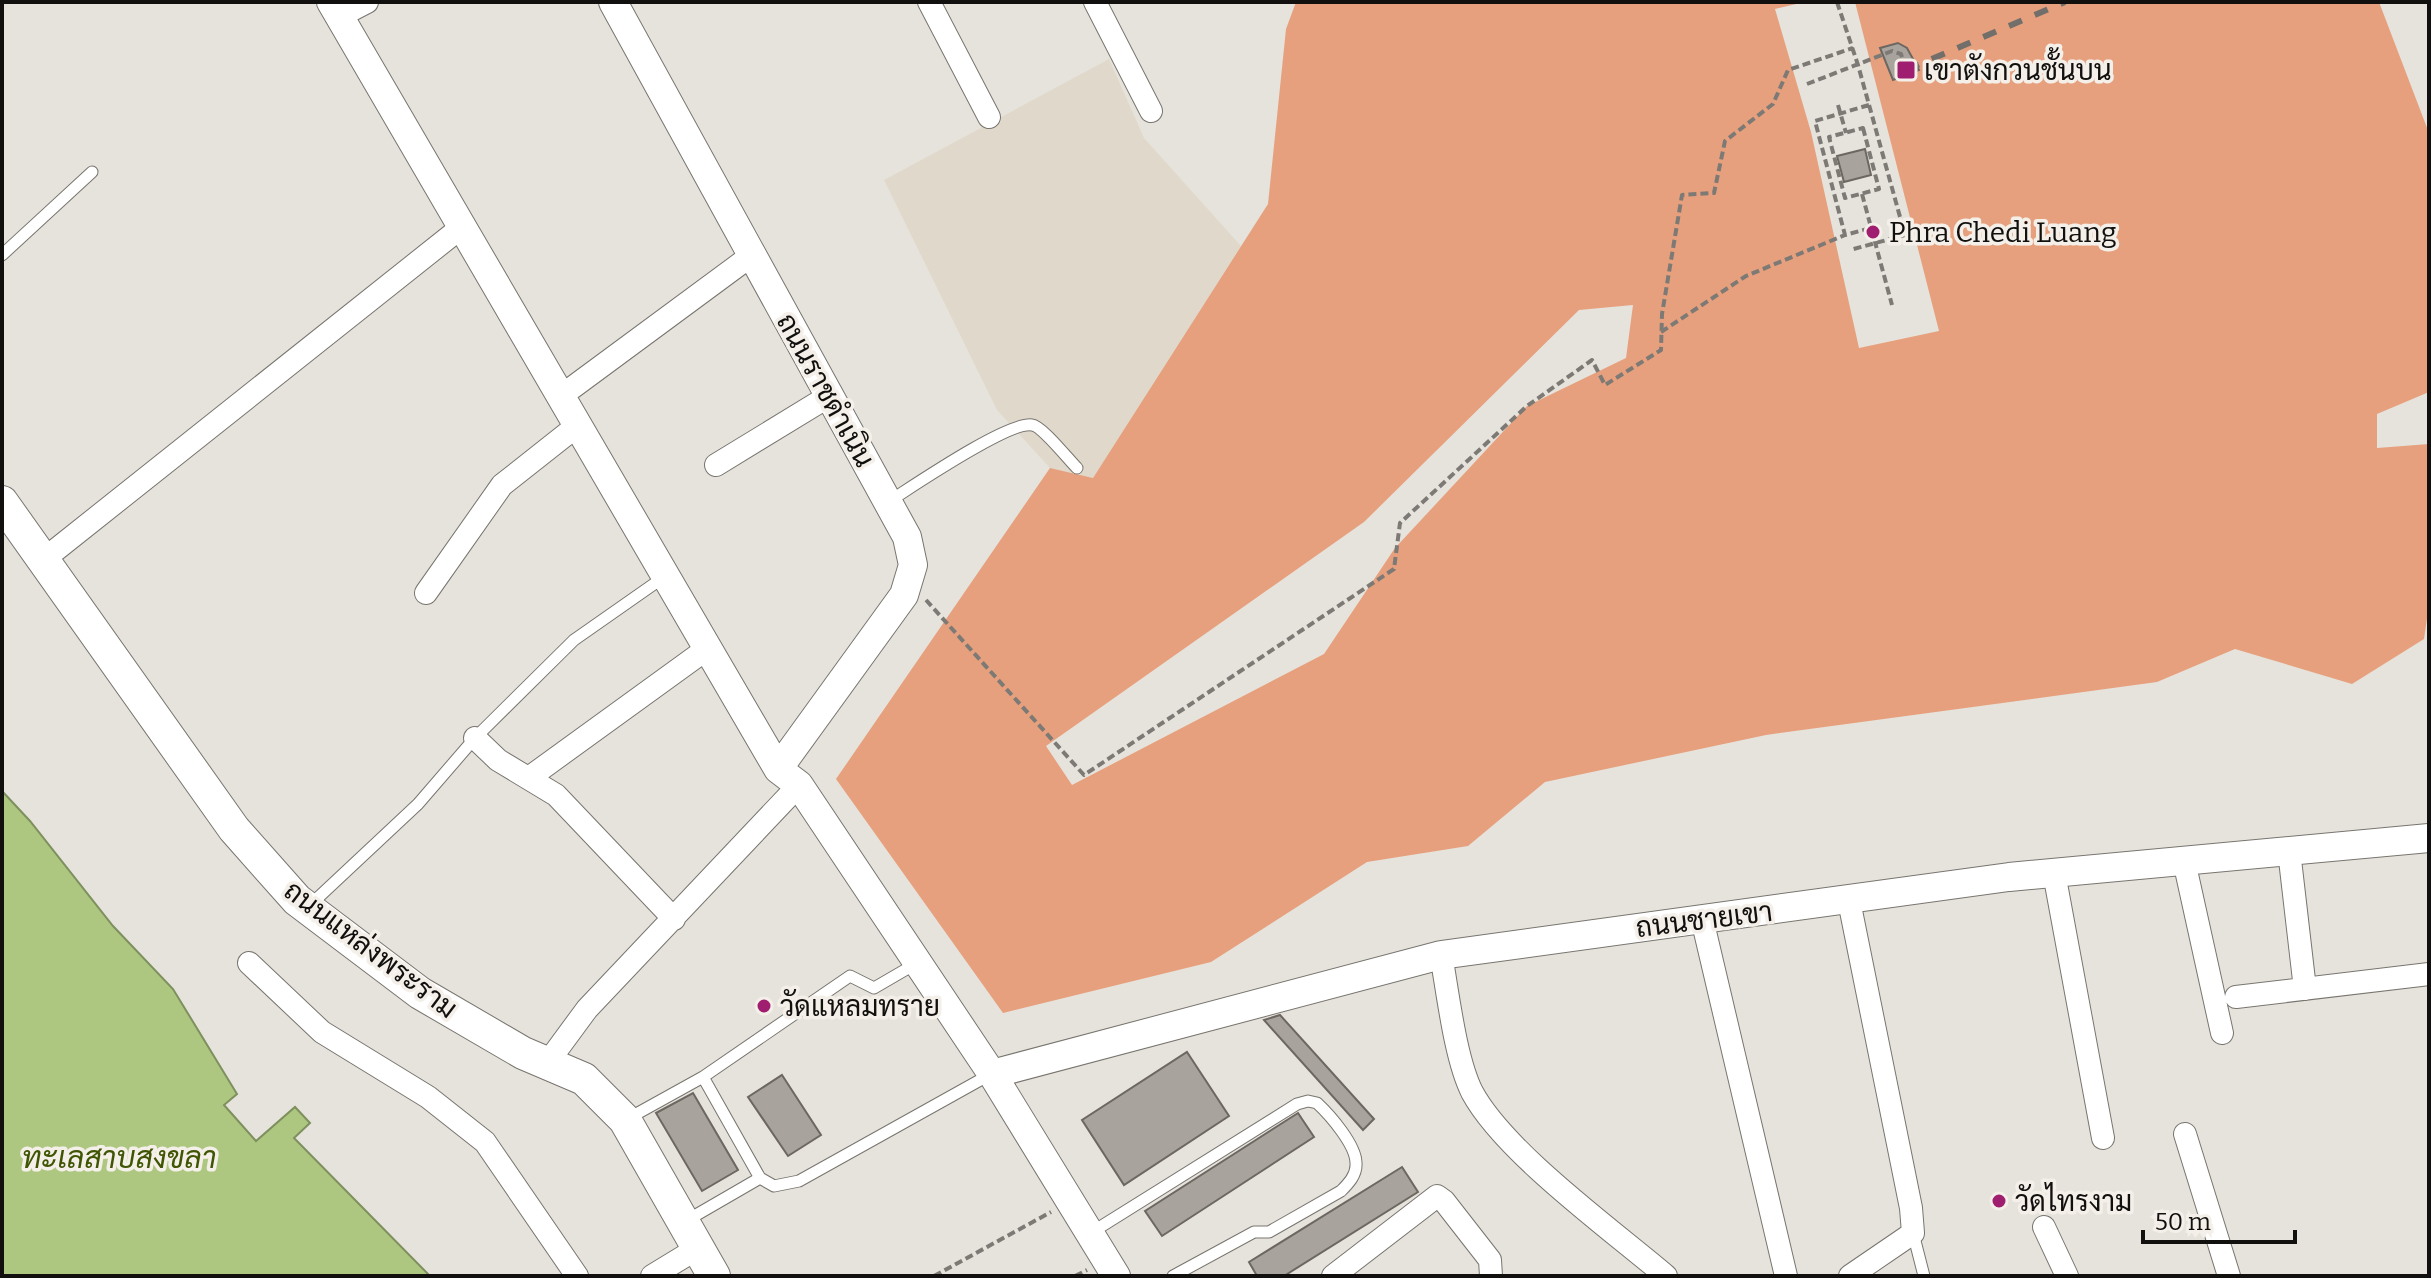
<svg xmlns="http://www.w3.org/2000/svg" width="2431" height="1278" viewBox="0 0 2431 1278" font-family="Bitter,Sarabun,serif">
  <rect width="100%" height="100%" fill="#e6e3dc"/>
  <path fill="#e0d9cb" d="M1109 59 1144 138 1241 246 1093 478 1050 468 997 410 884 180Z"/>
  <path fill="#e7a07d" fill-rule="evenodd" d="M1296 2H1805L1775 9 1811 132 1859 348 1939 331 1855 2H2379L2429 133V392L2377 414V448L2429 444V605L2424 639 2352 684 2235 649 2157 682 1766 735 1545 782 1468 846 1367 862 1211 962 1003 1013 836 779 1050 468 1093 478 1268 204 1286 29ZM1633 305 1626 358 1527 406 1395 548 1324 654 1072 785 1046 746 1364 522 1579 310Z"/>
  <path fill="#adc781" stroke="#7e905e" stroke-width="2" d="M2 791 30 821 113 926 173 989 237 1094 224 1105 256 1141 295 1107 310 1123 294 1138 430 1276H2Z"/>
  <path fill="#a8a39d" stroke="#6c6761" stroke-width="2" d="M1898 43 1907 48 1919 70 1893 80 1880 48Z
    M1865 149 1871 175 1844 182 1837 156Z
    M1280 1015 1374 1119 1363 1130 1264 1020Z
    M1187 1052 1229 1116 1124 1185 1082 1120Z
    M782 1075 821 1135 788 1156 748 1097Z
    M693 1093 738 1170 702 1191 656 1113Z
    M1298 1113 1314 1137 1162 1236 1145 1211Z
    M1402 1167 1418 1192 1284 1276H1257L1249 1262Z"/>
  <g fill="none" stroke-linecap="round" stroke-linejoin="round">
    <defs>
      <path id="service" d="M2 255 92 172
        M888 502C912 487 1008 421 1032 425 1042 426 1068 459 1077 468
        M308 907 418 804 475 738 574 640 664 577
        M917 963 874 988 850 976 703 1077 760 1178 774 1186 799 1181 991 1074
        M629 1118 703 1077
        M684 1222 760 1178
        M1913 1233 1924 1276
        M1089 1234 1297 1104 1308 1101 1317 1103C1330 1115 1356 1145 1356 1163 1357 1175 1348 1184 1341 1191L1269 1232H1254L1173 1276"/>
      <path id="minor" d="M929 2 989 117
        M1095 2 1151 111
        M340 16 367 2
        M561 396 752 255
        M716 465 829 396
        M43 560 463 226
        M426 593 502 485 578 425
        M475 738 498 760 556 795 674 919
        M530 777 708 648
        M2289 851 2305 989
        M2184 861 2222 1033
        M2054 873 2103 1138
        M1849 901 1911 1208 1913 1233 1850 1276
        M1702 919 1786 1276
        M1441 955C1448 993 1455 1058 1472 1092 1504 1152 1612 1230 1666 1276
        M249 963 322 1032 428 1097 485 1142 577 1276
        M2236 997 2429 974
        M548 1062 587 1009 799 785
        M2185 1134 2229 1276
        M2044 1227 2067 1276
        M652 1276 698 1248
        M1333 1276 1437 1196 1444 1201 1490 1260 1491 1276"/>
      <path id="tertiary" d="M331 2 778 769 799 785 992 1074 1116 1276
        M613 2 907 537 913 565 904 595 778 769
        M992 1074 1441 955 2009 877 2429 838"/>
      <path id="secondary" d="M2 502 234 829 297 900 420 993 523 1053 584 1079 625 1120 714 1276"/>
    </defs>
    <use href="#service" stroke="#78756f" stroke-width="13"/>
    <use href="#minor" stroke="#78756f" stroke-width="24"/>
    <use href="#tertiary" stroke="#78756f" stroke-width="30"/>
    <use href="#secondary" stroke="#78756f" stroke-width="34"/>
    <path stroke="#7d7a76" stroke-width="4" stroke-dasharray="8 4" stroke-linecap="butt" d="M1837 2 1858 65 1905 235 1850 250
      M1807 84 1892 51 1901 54 1906 70
      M1838 105 1846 133
      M1869 105 1815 121 1845 235 1871 228
      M1863 128 1879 189 1845 198 1829 137Z
      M1862 194 1892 305
      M1661 332 1746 276 1845 235
      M926 600 1084 775 1394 569 1400 523 1527 406 1592 360 1605 385 1661 350 1662 314 1682 195 1714 193 1725 141 1773 104 1788 70 1853 48
      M934 1276 1051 1212
      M1075 1276 1087 1270"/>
    <use href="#service" stroke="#fff" stroke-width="11"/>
    <use href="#minor" stroke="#fff" stroke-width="22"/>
    <use href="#tertiary" stroke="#fff" stroke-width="28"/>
    <use href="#secondary" stroke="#fff" stroke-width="32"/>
    <path stroke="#726f6b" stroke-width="6" stroke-dasharray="14 14" stroke-linecap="butt" d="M1906 70 2065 2"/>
  </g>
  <g fill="#a01e6f" stroke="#f4f0e9" stroke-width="3">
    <rect x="1896" y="60" width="20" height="20" rx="4"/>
    <circle cx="1873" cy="232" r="8"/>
    <circle cx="764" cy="1006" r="8"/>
    <circle cx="1999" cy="1201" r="8"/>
  </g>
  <g text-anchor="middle" stroke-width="7" stroke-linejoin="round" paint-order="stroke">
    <g font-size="28" fill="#12100e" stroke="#f4f0e9" text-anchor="start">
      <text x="1924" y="80">เขาตังกวนชั้นบน</text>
      <text x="1889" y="242">Phra Chedi Luang</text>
      <text x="780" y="1016">วัดแหลมทราย</text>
      <text x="2015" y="1211">วัดไทรงาม</text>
    </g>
    <g font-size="28" fill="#12100e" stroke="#f4f0e9">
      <text transform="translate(826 390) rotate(61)" y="10">ถนนราชดำเนิน</text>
      <text transform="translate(1704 919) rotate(-7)" y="10">ถนนชายเขา</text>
      <text transform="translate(371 949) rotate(37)" y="10">ถนนแหล่งพระราม</text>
    </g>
    <g font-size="30" font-style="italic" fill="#3f5504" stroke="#f4f0e9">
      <text x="119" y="1168">ทะเลสาบสงขลา</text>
    </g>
  </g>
  <rect width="2431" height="1278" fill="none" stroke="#12100e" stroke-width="8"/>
  <path d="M2143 1230v12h152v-12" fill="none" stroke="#12100e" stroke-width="4"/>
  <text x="2155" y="1230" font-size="24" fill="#12100e" stroke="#f4f0e9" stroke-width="6" paint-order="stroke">50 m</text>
</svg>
